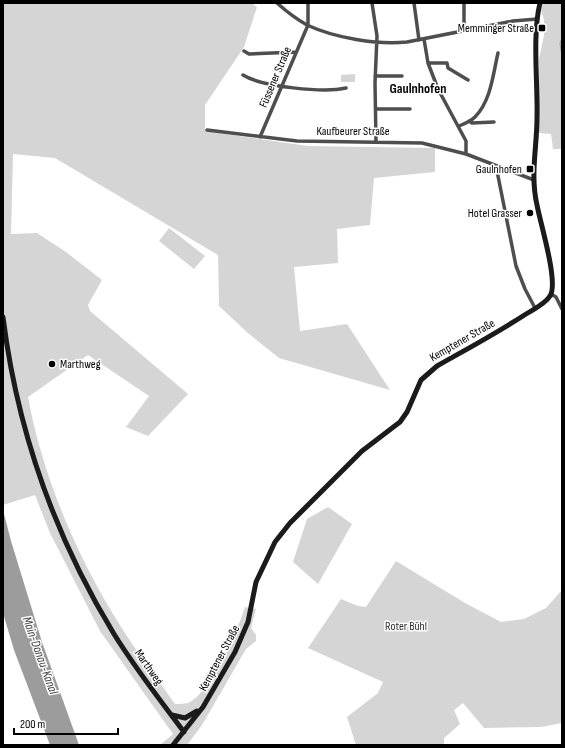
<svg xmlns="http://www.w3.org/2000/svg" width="565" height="748" viewBox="0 0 565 748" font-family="'Sofia Sans Condensed',sans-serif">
  <rect width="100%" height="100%" fill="#fff"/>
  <path fill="#d5d5d5" d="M3 3H252L257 7 244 47 205 105V131L308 146 435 148V172L374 178 370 225 337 229 338 263 294 267 300 331 347 324 390 390 279 358 249 334 219 306 218 255 55 158 13 154 11 234 37 233 66 252 102 280 88 305 90 311 188 394 148 436 126 427 149 396 88 355 28 397C42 474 76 555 118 622 135 650 156 677 175 704 179 704 186 704 190 702 211 691 238 630 245 607L256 609 251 628 256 635V641L246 649 202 725 187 745H160L173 734 100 631 50 533 35 495 3 505Z
    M543 3H562V149H553L551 134 539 133V59L544 35V20L541 10Z
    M355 74V82H341V75Z
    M169 228 205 256 194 269 159 241Z
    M328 507 352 524 318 584 293 562 307 519Z
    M396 561 465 603 501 622 524 619 546 608 562 590V723L541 727 484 728 463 703 454 710 460 724 444 738V745H356L347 717 378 693 383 682 308 648 341 599 358 606 366 607Z"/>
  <path fill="#9c9c9c" d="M3 510 11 541 42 642 79 745H50L14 650 3 613Z"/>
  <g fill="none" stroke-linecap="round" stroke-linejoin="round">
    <path stroke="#9c9c9c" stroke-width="1" d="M562 37 560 44 562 56"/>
    <path stroke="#4e4e4e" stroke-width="3.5" d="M277 3C286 11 296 19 307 25 335 38 377 45 407 42L513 21 537 19
      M372 3 377 36 375 83 376 142
      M414 3 419 40
      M464 3V31
      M424 39 428 63 438 89 466 141V154
      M244 51 249 54 296 52
      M428 63H447L448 68 468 80
      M243 75C262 87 324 93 346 88
      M375 76H402
      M376 109H410
      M469 121 472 123 494 122
      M459 126C464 124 471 121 475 117 491 101 493 74 498 53
      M207 130 297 141 422 143 466 154 534 180
      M260 137 308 25V3
      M496 166 516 266 525 289 535 308
      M551 294 556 297 562 309"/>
    <path stroke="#1b1b1b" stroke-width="5" d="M3 317C17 429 55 537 114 634 135 668 160 700 184 732
      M172 715 185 718 197 711
      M173 745 203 707 235 652 248 622 256 582 275 542 290 523 362 451 400 422 407 412 421 380 437 366C467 349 497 333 526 314 534 309 545 304 550 296 559 283 540 222 537 205 530 175 537 147 537 118 538 84 532 35 540 3"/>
  </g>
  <g fill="#000" stroke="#fff" stroke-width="1.5">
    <rect x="538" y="24" width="8" height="8" rx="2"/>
    <rect x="526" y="165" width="8" height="8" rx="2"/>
    <circle cx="530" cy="213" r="4"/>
    <circle cx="52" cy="364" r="4"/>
  </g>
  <g text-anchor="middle" stroke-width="3" stroke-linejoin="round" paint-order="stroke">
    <g font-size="12" fill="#000" stroke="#fff" text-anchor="end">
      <text x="534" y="32">Memminger Straße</text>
      <text x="522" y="173">Gaulnhofen</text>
      <text x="522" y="217">Hotel Grasser</text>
      <text x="60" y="368" text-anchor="start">Marthweg</text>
    </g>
    <g font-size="12" fill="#000" stroke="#fff">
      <text transform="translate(275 77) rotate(-67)" y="4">Füssener Straße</text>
      <text x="353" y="135">Kaufbeurer Straße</text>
      <text transform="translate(462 340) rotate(-30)" y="4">Kemptener Straße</text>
      <text transform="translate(219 658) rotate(-62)" y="4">Kemptener Straße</text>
      <text transform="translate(149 667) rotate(55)" y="4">Marthweg</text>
    </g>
    <g font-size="12" fill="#2c2c2c" stroke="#fff">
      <text x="406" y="630">Roter Bühl</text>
    </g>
    <g font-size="13" font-style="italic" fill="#3d3d3d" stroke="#fff">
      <text transform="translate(41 655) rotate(70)" y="5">Main-Donau-Kanal</text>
    </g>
    <g font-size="14" font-weight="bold" fill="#000" stroke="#fff">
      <text x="418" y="93">Gaulnhofen</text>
    </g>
  </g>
  <rect width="565" height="748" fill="none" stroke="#000000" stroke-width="8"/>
  <path d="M14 728v6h104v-6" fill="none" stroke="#000000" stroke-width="2"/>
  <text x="20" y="728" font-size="12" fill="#000000" stroke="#ffffff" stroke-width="3" paint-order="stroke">200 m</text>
</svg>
